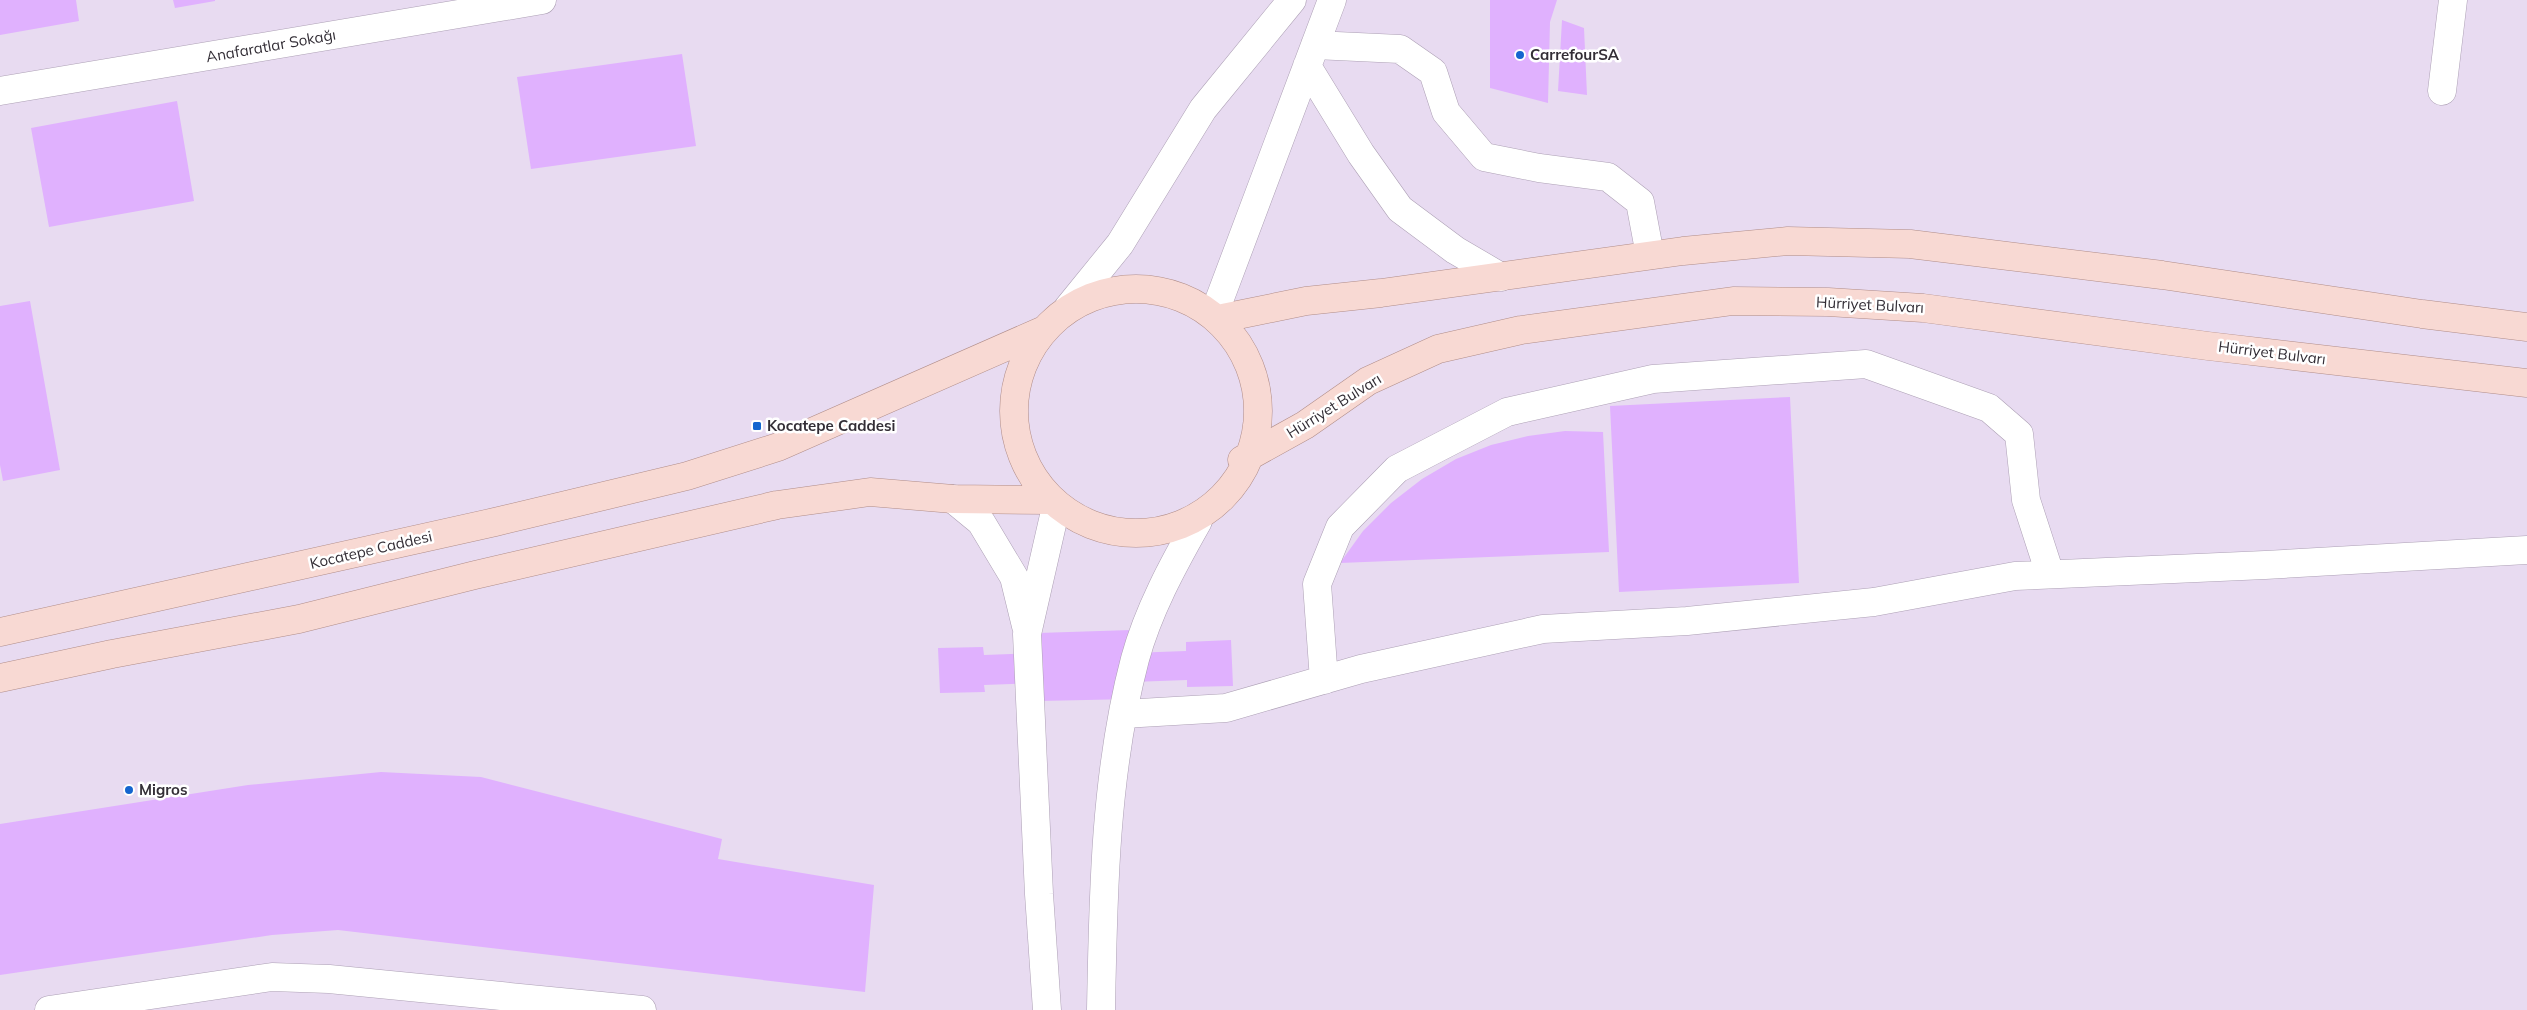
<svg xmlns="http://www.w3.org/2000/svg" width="2527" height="1010" viewBox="0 0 2527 1010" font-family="Mulish,sans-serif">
  <rect width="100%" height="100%" fill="#e8dbf1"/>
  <path fill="#e0b1fe" d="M0 0H76L79 21 0 35Z
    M173 0H215V1L175 8Z
    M1490 0H1557L1550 22 1548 103 1490 88Z
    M1562 20 1584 28 1587 95 1558 91Z
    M682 54 696 146 531 169 517 77Z
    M177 101 194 201 49 227 31 128Z
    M30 301 60 470 3 481 0 465V306Z
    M1790 397 1799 583 1619 592 1610 406Z
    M1565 431 1603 432 1609 552 1340 563 1363 531 1391 503 1422 479 1456 459 1491 445 1528 436Z
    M1131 630V653L1186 651V642L1231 640 1233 686 1187 687V680L1132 682 1133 699 1039 701V683L984 685 985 692 940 693 938 648 983 647 984 655 1038 653V633Z
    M381 772 481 777 722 839 718 859 874 885 865 992 338 930 272 935 0 975V824L248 785Z"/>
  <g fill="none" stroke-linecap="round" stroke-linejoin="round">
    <defs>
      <path id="minor" d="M1315 45 1400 49 1433 72 1446 112 1484 157 1539 168 1608 177 1640 202 1650 255
        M1307 66 1361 154 1400 209 1455 250 1501 277
        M0 91 542 0
        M2442 91 2453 0
        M1068 308 1120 244 1203 109 1292 0
        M1214 314 1332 0
        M953 499 981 522 1014 577 1026 626
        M1324 680 1317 584 1340 527 1397 469 1507 412 1653 379 1866 364 1989 408 2019 434 2026 500 2050 574
        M1123 714 1226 708 1361 669 1543 629 1687 621 1874 602 2015 576 2265 565 2527 550
        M49 1010 272 977 329 979 642 1010
        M1047 1010 1039 894 1027 634 1056 507
        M1101 1010C1103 894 1105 772 1135 659 1148 611 1173 565 1198 521"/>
      <path id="major" d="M1014 411a122 122 0 1 1 244 0a122 122 0 1 1-244 0Z
        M1218 319 1306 301 1381 293 1683 251 1788 241 1910 244 2162 275 2422 314 2527 327
        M1242 460 1305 425 1368 381 1438 349 1521 330 1733 301 1828 302 1923 308 2208 346 2527 383
        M0 632 495 522 687 476 778 447 1044 330
        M0 678 112 654 299 619 475 575 777 505 870 492 953 499 1050 500"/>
    </defs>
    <use href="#minor" stroke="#ada0b5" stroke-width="29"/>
    <use href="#major" stroke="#b08d89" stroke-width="29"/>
    <use href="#minor" stroke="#fff" stroke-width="28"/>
    <use href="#major" stroke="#f8d9d3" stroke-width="28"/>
  </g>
  <g fill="#1465cf" stroke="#fff" stroke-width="2">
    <circle cx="1520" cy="55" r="5"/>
    <rect x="752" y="421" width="10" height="10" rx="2.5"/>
    <circle cx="129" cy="790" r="5"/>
  </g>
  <g text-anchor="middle" stroke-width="5" stroke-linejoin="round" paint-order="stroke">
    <g font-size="15" fill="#332e36" stroke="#fff">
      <text transform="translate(271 46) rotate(-10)" y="5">Anafaratlar Sokağı</text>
      <text transform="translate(1870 305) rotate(3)" y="5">Hürriyet Bulvarı</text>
      <text transform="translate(2272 353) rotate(7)" y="5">Hürriyet Bulvarı</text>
      <text transform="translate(1334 406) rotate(-32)" y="5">Hürriyet Bulvarı</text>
      <text transform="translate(371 550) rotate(-13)" y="5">Kocatepe Caddesi</text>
    </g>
    <g font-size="15" font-weight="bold" fill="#332e36" stroke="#fff" text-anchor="start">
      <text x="1530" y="60">CarrefourSA</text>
      <text x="767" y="431">Kocatepe Caddesi</text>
      <text x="139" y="795">Migros</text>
    </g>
  </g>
</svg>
